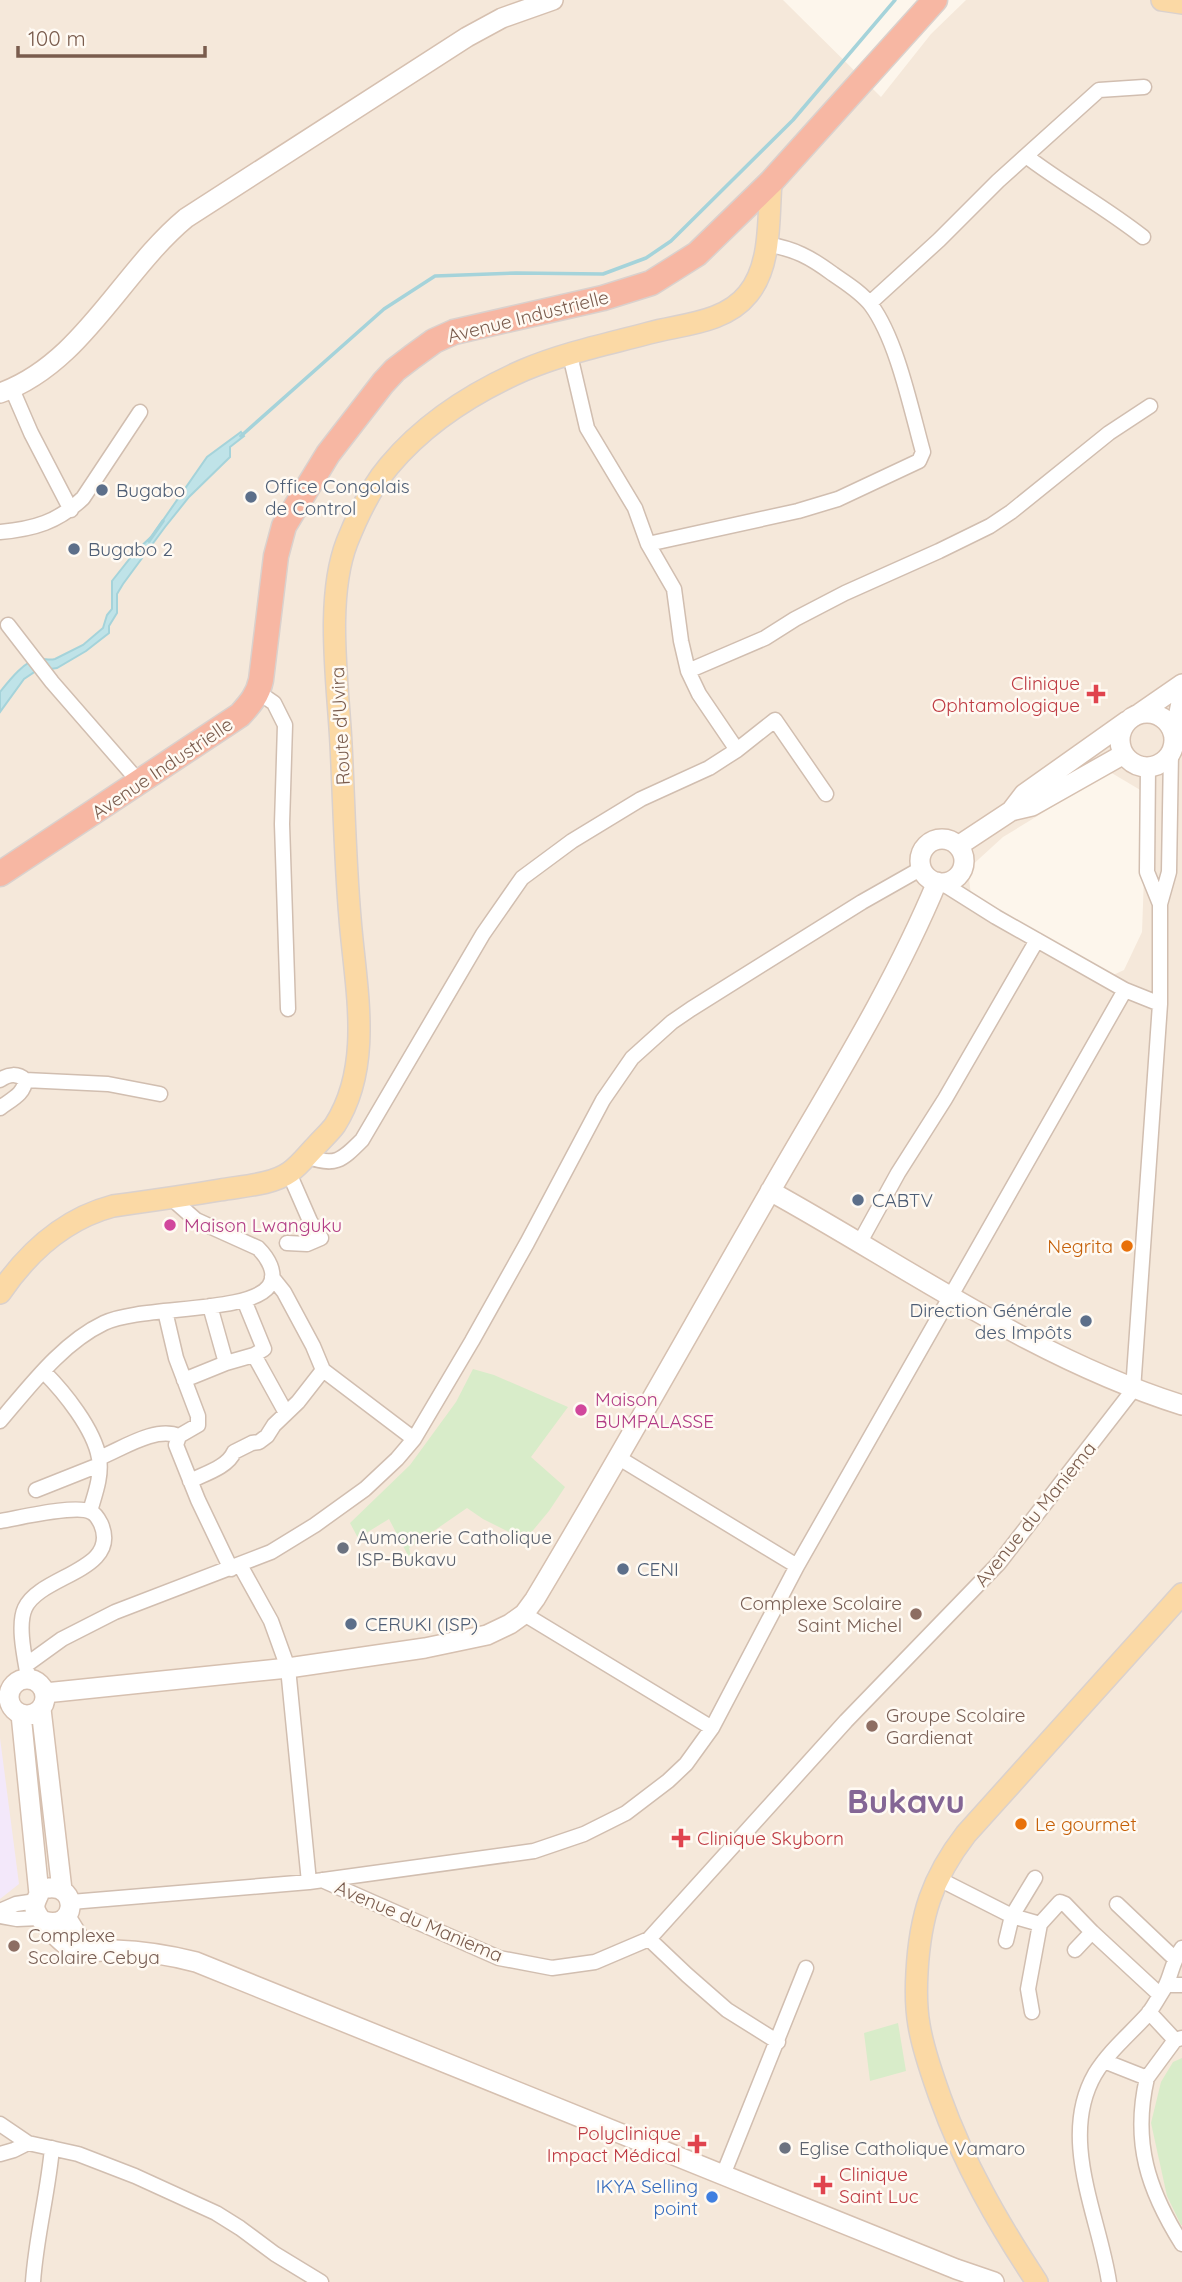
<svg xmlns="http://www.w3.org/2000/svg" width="1182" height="2282" viewBox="0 0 1182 2282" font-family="Quicksand,sans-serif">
  <rect width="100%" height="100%" fill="#fdf6ec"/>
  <path fill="#f5e8da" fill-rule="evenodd" d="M0 0H783L881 97 931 34 966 0H1182V2282H0ZM1110 772 1147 794 1142 932 1124 970 1111 976 971 896 968 869 1003 837Z"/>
  <path fill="#f3e8fa" d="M0 1738 19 1884 0 1899Z"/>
  <path fill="#d8ecc9" d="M473 1369 494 1375 568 1407 531 1457 565 1487 549 1511 525 1540 483 1519 467 1508 409 1548 413 1565 389 1519 358 1538 350 1523 410 1465 456 1402Z
    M898 2023 906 2071 870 2081 864 2033Z
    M1182 2058V2225H1181L1167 2196 1151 2123 1161 2082 1173 2062Z"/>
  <path fill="#bfe3e8" stroke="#a5d3da" stroke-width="2" d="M241 432 244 436 230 447V457L189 497 165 527 123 584 117 594V613L109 626V633L86 651 57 668 36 671 24 679 0 712V692C8 682 25 660 38 659 45 658 48 661 55 659L83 645 103 628 107 615 112 609V581L135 552 152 536 207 457Z"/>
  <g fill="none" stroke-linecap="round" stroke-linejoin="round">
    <path stroke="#a5d3da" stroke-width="3.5" d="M241 436 384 309 435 276 516 273 603 274 646 258 671 241 793 120 895 0
      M149 541 163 521"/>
    <defs>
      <path id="street" d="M1026 156C1064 185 1105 207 1143 237
        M870 303 939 240 998 181 1099 90 1144 87
        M12 389 31 433 71 510
        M0 532C34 529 58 522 83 498L140 412
        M648 544 798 511 838 499 919 461 923 452C911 409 897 340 871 305 861 292 846 283 833 274 810 257 795 249 766 244
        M8 625 52 682 140 783
        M688 671 765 638 795 619 845 593 939 551 990 526 1011 512 1109 433 1150 406
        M258 692 274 703 285 725 282 824 288 1009
        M737 750 775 720 826 794
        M1148 767 1147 872 1160 904
        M942 883 996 917 1125 990 1160 1004
        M0 1080C8 1074 18 1073 25 1080 25 1094 10 1100 0 1108
        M25 1080 108 1084 160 1094
        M306 1156C335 1167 341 1161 362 1140L483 934 522 878 572 841 641 799 709 768 737 750 699 694 688 671 681 641 674 589 648 544 635 508 587 428 570 355
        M860 1242 898 1173 945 1099 1037 940
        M287 1243 307 1244 321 1238 310 1221 289 1173
        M272 1277 284 1292 313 1346 323 1370 414 1439
        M165 1311 176 1358 198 1416V1425L179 1436 176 1445 198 1500 231 1569
        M254 1355 286 1413
        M226 1363 254 1355 264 1349 244 1300
        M44 1372C64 1392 94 1429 99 1458 102 1476 95 1494 90 1511
        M184 1380 226 1363 210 1306
        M0 1421C30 1386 62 1343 104 1323 141 1305 249 1314 269 1286 278 1273 267 1257 258 1248L196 1220 171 1198
        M99 1458C122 1449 155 1426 179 1436
        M619 1458 797 1566
        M190 1481C204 1474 228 1467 234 1452L252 1443 259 1442 267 1436 274 1425 298 1402 323 1370
        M36 1490 99 1465
        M0 1521C19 1518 76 1504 91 1512 96 1514 99 1520 101 1524 121 1571 40 1575 25 1608 17 1625 25 1659 28 1677
        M240 1565 271 1621 288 1668 309 1882
        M524 1614 712 1728
        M26 1665 62 1639 115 1612 271 1552 315 1525 365 1489 397 1459 414 1439 472 1341 527 1243 603 1100 632 1058 672 1022 691 1009 862 902 922 868
        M937 1878 1012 1916 1040 1924
        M322 1880 499 1958 552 1968 595 1962 649 1939 846 1721 999 1563 1133 1390 1160 1004V904L1169 872 1171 752
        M71 1902 309 1882 534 1851 584 1834 626 1813 668 1781 686 1764 712 1728 797 1566 1125 990
        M1117 1904 1174 1958
        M0 1911 16 1904 36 1901
        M0 1916 17 1919 39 1918
        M649 1939 687 1975 727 2010 778 2042
        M1006 1941 1012 1916 1035 1878
        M1075 1950 1092 1932 1159 1994
        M1166 1985H1182
        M1032 2012 1028 1989 1040 1924 1060 1902 1065 1904 1092 1932
        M1149 2012 1175 2040
        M1104 2061 1147 2078C1132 2142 1148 2190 1182 2244
        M1147 2078 1175 2040 1182 2038
        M0 2124 28 2143 78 2154 135 2176 216 2213 240 2228 275 2254 321 2282
        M0 2154 14 2150 28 2143
        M723 2175 806 1968
        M33 2282C36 2237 48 2193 52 2148
        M1109 2282C1099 2216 1058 2138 1095 2074 1109 2051 1130 2034 1148 2014 1154 2006 1160 1995 1165 1987 1172 1974 1172 1961 1182 1948"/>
      <path id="secondary" d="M0 393C82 364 121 272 186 218L467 37 502 18 553 0
        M1120 740a27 27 0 1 1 54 0a27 27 0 1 1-54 0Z
        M1140 713 1182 684
        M1174 737 1182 698
        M1011 811 1032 806 1124 754
        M920 861a22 22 0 1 1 44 0a22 22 0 1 1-44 0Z
        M958 846 1011 811 1024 794 1127 721
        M770 1191C906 1266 1033 1358 1182 1405
        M9 1697a18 18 0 1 1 36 0a18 18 0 1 1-36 0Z
        M45 1693 288 1668 425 1648 487 1635 510 1624 524 1614 535 1599C616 1464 692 1327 771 1190 829 1089 892 990 937 882
        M41 1709 62 1890
        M21 1714 39 1894C37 1899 34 1903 35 1909 38 1919 66 1949 77 1951 88 1954 103 1950 115 1950 144 1951 169 1955 196 1962L956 2269 994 2282
        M66 1917 87 1951
        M44 1921C77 1931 79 1885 49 1888"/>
      <path id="primary" d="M1162 0 1182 3
        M0 1293C28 1252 64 1219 113 1206 149 1201 185 1196 220 1190 242 1186 272 1185 290 1172 300 1165 308 1154 316 1146 322 1139 330 1132 335 1125 374 1064 355 985 350 918 345 860 344 802 341 744 338 684 325 599 347 542 357 517 371 487 389 466 424 424 474 392 524 370 564 353 608 344 649 333 683 324 725 323 748 294 772 265 768 218 771 182
        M1037 2282C998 2223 964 2164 940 2097 932 2074 923 2050 919 2025 916 2008 916 1989 917 1972 920 1916 932 1878 966 1834L1182 1594"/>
      <path id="highway" d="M0 874 240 715C250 704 258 695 261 680L276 556 284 526 328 454 383 383 395 370 412 357 434 341 454 332 603 298 651 283 697 254 771 182 935 0"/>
    </defs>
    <use href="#street" stroke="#d1beb0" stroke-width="17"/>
    <use href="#secondary" stroke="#d6c0b0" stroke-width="22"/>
    <use href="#primary" stroke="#dad1cd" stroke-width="24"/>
    <use href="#highway" stroke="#dad1cd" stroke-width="27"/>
    <use href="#street" stroke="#fff" stroke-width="14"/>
    <use href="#secondary" stroke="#fff" stroke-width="19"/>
    <use href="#primary" stroke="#fbd9a5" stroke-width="21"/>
    <use href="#highway" stroke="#f7b7a3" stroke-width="24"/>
  </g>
  <g fill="#5c6f8a" stroke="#fffaf3" stroke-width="2.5">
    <circle cx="102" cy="490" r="7"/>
    <circle cx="251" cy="497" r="7"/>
    <circle cx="74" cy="549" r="7"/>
    <circle cx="858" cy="1200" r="7"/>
    <circle cx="1086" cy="1321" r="7"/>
    <circle cx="623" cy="1569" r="7"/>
    <circle cx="351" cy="1624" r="7"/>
  </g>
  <g fill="#e0444e" stroke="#fffaf3" stroke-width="2.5">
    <path d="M1092.5 683.5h7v7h7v7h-7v7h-7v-7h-7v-7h7z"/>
    <path d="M677.5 1827.5h7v7h7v7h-7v7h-7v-7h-7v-7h7z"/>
    <path d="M693.5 2133.5h7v7h7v7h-7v7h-7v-7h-7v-7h7z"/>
    <path d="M819.5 2174.5h7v7h7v7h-7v7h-7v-7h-7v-7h7z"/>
  </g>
  <g fill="#d1479c" stroke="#fffaf3" stroke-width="2.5">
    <circle cx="170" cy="1225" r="7"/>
    <circle cx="581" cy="1410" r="7"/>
  </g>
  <g fill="#e8710a" stroke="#fffaf3" stroke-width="2.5">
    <circle cx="1127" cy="1246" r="7"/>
    <circle cx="1021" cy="1824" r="7"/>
  </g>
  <g fill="#6b7280" stroke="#fffaf3" stroke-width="2.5">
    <circle cx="343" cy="1548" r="7"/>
    <circle cx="785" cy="2148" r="7"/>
  </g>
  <g fill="#8d6e63" stroke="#fffaf3" stroke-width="2.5">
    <circle cx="916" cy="1614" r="7"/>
    <circle cx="872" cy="1726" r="7"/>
    <circle cx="14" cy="1946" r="7"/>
  </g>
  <circle fill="#3f7fe0" stroke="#fffaf3" stroke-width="2.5" cx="712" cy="2197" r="7"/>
  <g text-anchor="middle" stroke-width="5" stroke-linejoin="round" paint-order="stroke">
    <g font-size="19" fill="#7a5c4d" stroke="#fffaf3">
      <text transform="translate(528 316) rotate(-14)" y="7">Avenue Industrielle</text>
      <text transform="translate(340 726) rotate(-93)" y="7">Route d'Uvira</text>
      <text transform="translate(162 768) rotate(-34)" y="7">Avenue Industrielle</text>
      <text transform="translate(1035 1514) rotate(-51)" y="7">Avenue du Maniema</text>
      <text transform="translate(419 1921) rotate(23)" y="7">Avenue du Maniema</text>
    </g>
    <g font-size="19" fill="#4e5e75" stroke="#fffaf3" text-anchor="start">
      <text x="265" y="493">Office Congolais<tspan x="265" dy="22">de Control</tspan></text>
      <text x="116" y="497">Bugabo</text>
      <text x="88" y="556">Bugabo 2</text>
      <text x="872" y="1207">CABTV</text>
      <text x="1072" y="1317" text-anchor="end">Direction Générale<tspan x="1072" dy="22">des Impôts</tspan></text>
      <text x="637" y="1576">CENI</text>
      <text x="365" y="1631">CERUKI (ISP)</text>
    </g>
    <g font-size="19" fill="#be3a42" stroke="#fffaf3" text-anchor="end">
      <text x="1080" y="690">Clinique<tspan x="1080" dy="22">Ophtamologique</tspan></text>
      <text x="697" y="1845" text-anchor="start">Clinique Skyborn</text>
      <text x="681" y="2140">Polyclinique<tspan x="681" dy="22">Impact Médical</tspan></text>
      <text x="839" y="2181" text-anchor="start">Clinique<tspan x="839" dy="22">Saint Luc</tspan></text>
    </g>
    <g font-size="19" fill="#b23c85" stroke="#fffaf3" text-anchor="start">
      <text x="184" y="1232">Maison Lwanguku</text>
      <text x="595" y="1406">Maison<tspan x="595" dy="22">BUMPALASSE</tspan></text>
    </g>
    <g font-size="19" fill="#c56008" stroke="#fffaf3" text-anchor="end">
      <text x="1113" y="1253">Negrita</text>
      <text x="1035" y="1831" text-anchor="start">Le gourmet</text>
    </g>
    <g font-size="19" fill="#5b616d" stroke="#fffaf3" text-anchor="start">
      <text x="357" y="1544">Aumonerie Catholique<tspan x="357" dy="22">ISP-Bukavu</tspan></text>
      <text x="799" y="2155">Eglise Catholique Vamaro</text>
    </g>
    <g font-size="19" fill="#785e54" stroke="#fffaf3" text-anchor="start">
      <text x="902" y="1610" text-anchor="end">Complexe Scolaire<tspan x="902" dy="22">Saint Michel</tspan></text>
      <text x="886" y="1722">Groupe Scolaire<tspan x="886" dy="22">Gardienat</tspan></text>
      <text x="28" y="1942">Complexe<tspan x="28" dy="22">Scolaire Cebya</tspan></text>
    </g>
    <g font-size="19" fill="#366cbe" stroke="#fffaf3" text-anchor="end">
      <text x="698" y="2193">IKYA Selling<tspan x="698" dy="22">point</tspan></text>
    </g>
    <g font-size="33" font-weight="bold" fill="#846695" stroke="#fffaf3">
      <text x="906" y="1813">Bukavu</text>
    </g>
  </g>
  <path d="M18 46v10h187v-10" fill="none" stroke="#7a5c4d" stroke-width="3.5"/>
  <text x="28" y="46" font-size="21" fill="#7a5c4d" stroke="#fffaf3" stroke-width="5" paint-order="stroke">100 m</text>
</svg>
